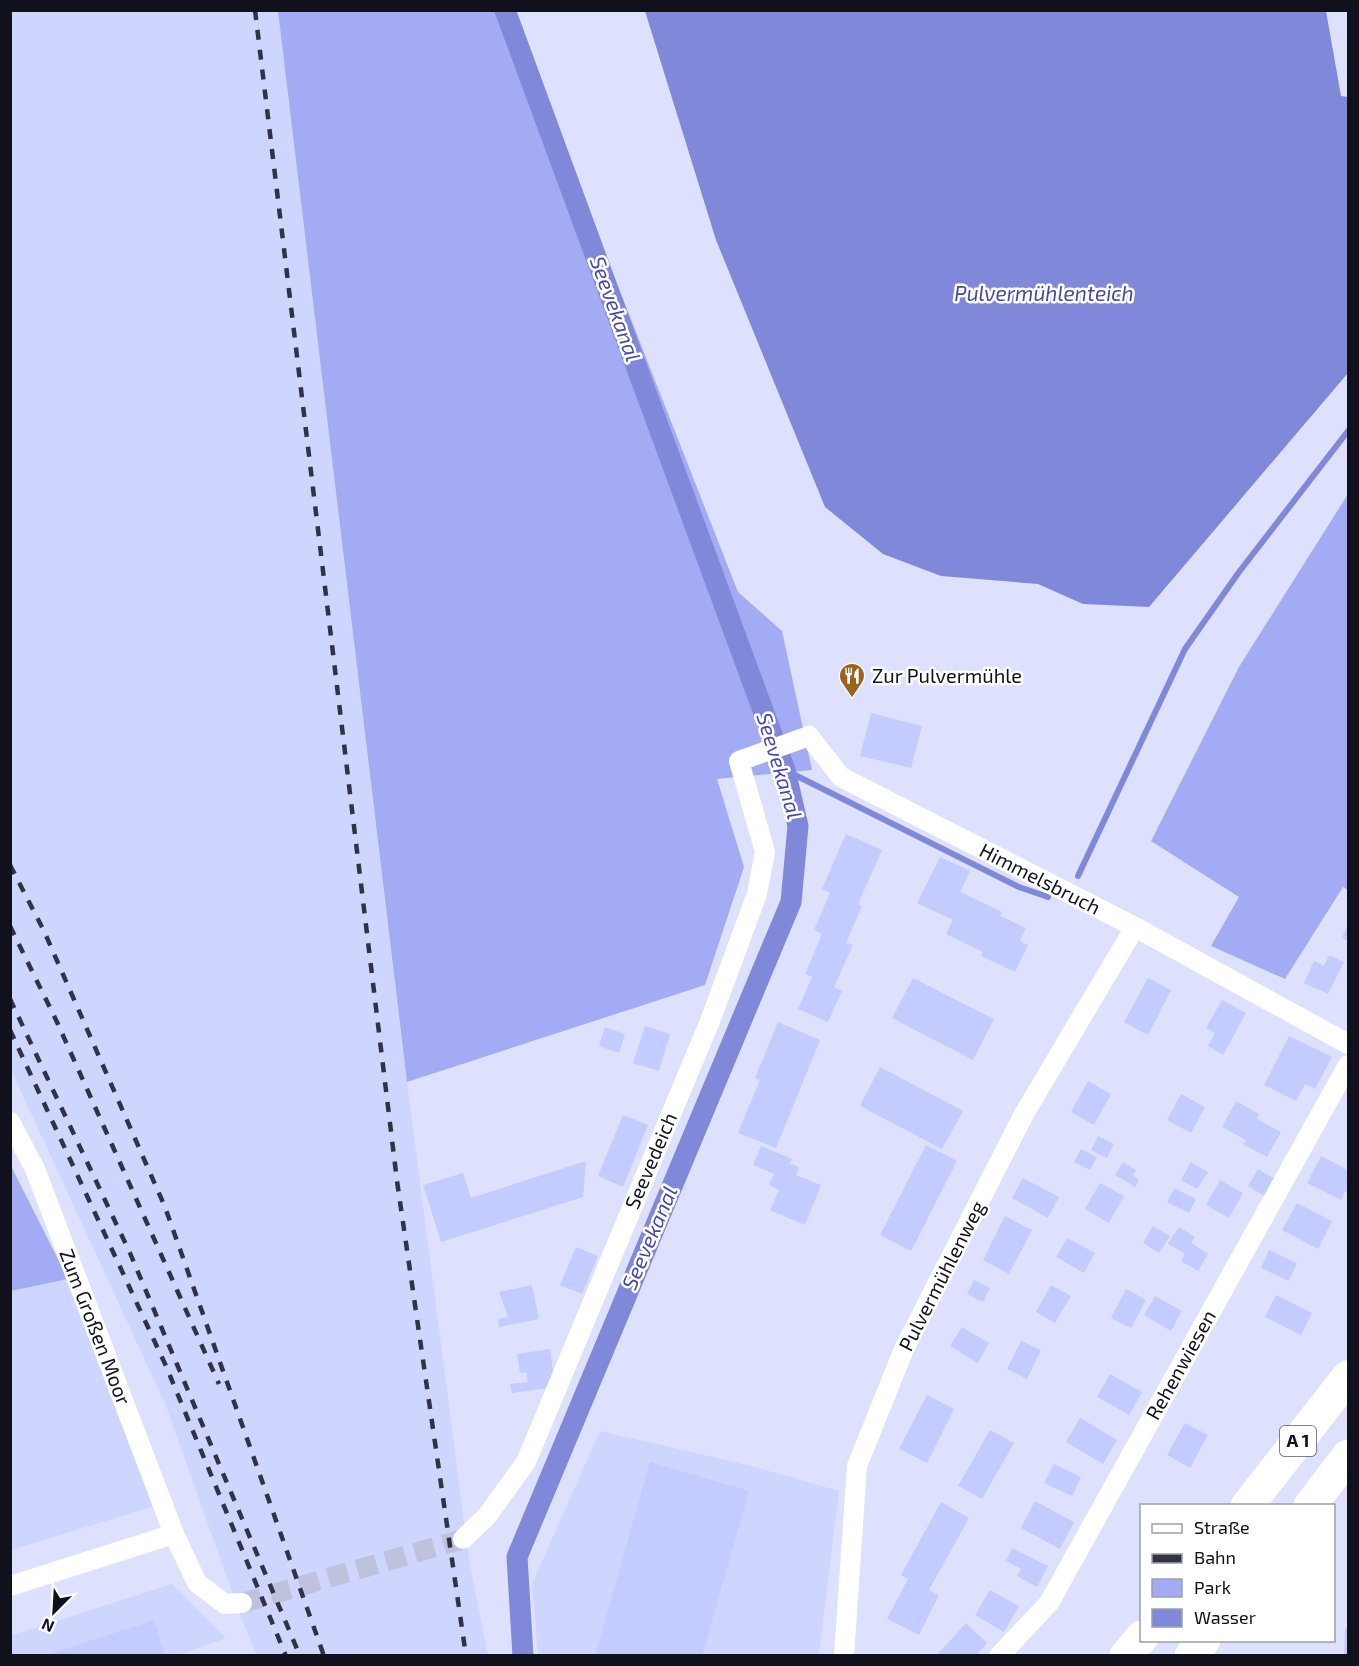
<svg xmlns="http://www.w3.org/2000/svg" width="1359" height="1666" viewBox="0 0 1359 1666" font-family="'Exo 2',sans-serif">
  <rect width="100%" height="100%" fill="#dde1fe"/>
  <path fill="#ced5ff" d="M10 11H278L401 1036 469 1560 488 1655H257L242 1620 166 1406 11 1070Z
    M68 1279 161 1504 11 1550V1291Z
    M600 1431 748 1465 839 1491 819 1655H538L532 1584Z
    M172 1584 226 1638 179 1655 11 1656 10 1636Z"/>
  <path fill="#a2abf3" d="M278 11H510L738 592 782 631 812 770 717 779 744 867 705 985 407 1082Z
    M1348 494V890L1343 887 1285 979 1211 946 1239 897 1151 841 1239 667Z
    M11 1166 68 1279 11 1291Z"/>
  <path fill="#8088d9" d="M645 11H1326L1341 96 1348 97V373L1149 607 1083 604 1038 584 941 576 883 554 825 507 716 240Z"/>
  <g fill="none" stroke-linecap="round" stroke-linejoin="round">
    <path stroke="#8088d9" stroke-width="6" d="M785 770 1019 887 1048 897
      M1078 876 1185 649 1239 572 1348 431"/>
    <path stroke="#8088d9" stroke-width="21" d="M505 10 785 770 798 826 791 902 517 1557 523 1656"/>
  </g>
  <path fill="#c3cbff" d="M871 713 922 726 911 768 860 756Z
    M846 834 882 850 858 904 862 906 846 943 853 945 834 987 842 991 828 1022 798 1009 812 977 805 974 822 934 814 930 830 893 822 889Z
    M940 857 970 871 960 892 1002 912 1000 916 1026 928 1020 941 1028 945 1015 972 981 956 983 952 946 934 953 920 917 903Z
    M1348 924V941L1342 938Z
    M1329 955 1344 962 1328 994 1304 983 1314 961 1324 966Z
    M913 978 994 1019 973 1060 892 1018Z
    M1148 978 1171 990 1148 1035 1124 1022Z
    M1222 1000 1246 1013 1223 1055 1208 1046 1215 1033 1206 1028Z
    M778 1022 820 1040 776 1148 738 1133 760 1080 755 1078Z
    M645 1026 670 1034 659 1071 633 1063Z
    M605 1027 625 1034 619 1053 599 1046Z
    M1289 1036 1332 1057 1315 1089 1305 1084 1296 1101 1264 1085Z
    M880 1067 963 1111 942 1149 860 1106Z
    M1088 1081 1111 1094 1094 1125 1071 1112Z
    M1181 1094 1205 1107 1191 1133 1167 1120Z
    M1236 1101 1259 1114 1257 1119 1281 1132 1267 1157 1243 1144 1246 1140 1222 1127Z
    M623 1115 648 1125 623 1187 598 1176Z
    M1098 1136 1114 1144 1107 1158 1091 1150Z
    M926 1145 957 1161 911 1251 880 1235Z
    M761 1146 792 1159 790 1164 799 1167 796 1175 821 1185 805 1225 770 1210 779 1190 769 1185 774 1174 753 1165Z
    M1081 1149 1097 1157 1090 1170 1074 1162Z
    M1321 1156 1348 1170V1192L1345 1191 1341 1200 1307 1183Z
    M586 1161 583 1197 441 1242 423 1185 463 1173 471 1198Z
    M1123 1162 1136 1170 1133 1175 1139 1180 1135 1187 1115 1175Z
    M1191 1162 1208 1172 1197 1189 1181 1180Z
    M1258 1169 1275 1179 1265 1196 1248 1186Z
    M1023 1178 1059 1197 1048 1218 1012 1198Z
    M1220 1180 1243 1193 1229 1218 1206 1205Z
    M1100 1183 1124 1196 1109 1223 1085 1209Z
    M1174 1188 1196 1199 1189 1213 1167 1202Z
    M1297 1203 1332 1221 1318 1249 1282 1230Z
    M1005 1216 1032 1230 1009 1274 983 1260Z
    M1153 1226 1170 1236 1159 1253 1143 1243Z
    M1179 1227 1195 1237 1191 1243 1208 1254 1198 1271 1181 1261 1185 1254 1168 1244Z
    M1067 1238 1095 1253 1084 1273 1056 1257Z
    M576 1247 598 1256 582 1294 560 1285Z
    M1269 1250 1297 1263 1289 1281 1261 1268Z
    M974 1280 990 1288 983 1302 967 1294Z
    M532 1285 539 1319 499 1327 498 1319 508 1317 499 1292Z
    M1051 1285 1071 1296 1055 1323 1036 1312Z
    M1126 1289 1146 1300 1131 1328 1111 1318Z
    M1276 1295 1312 1313 1301 1335 1265 1317Z
    M1155 1296 1182 1311 1171 1331 1144 1315Z
    M962 1327 989 1343 978 1363 950 1346Z
    M1021 1341 1041 1350 1027 1379 1007 1369Z
    M550 1349 555 1387 512 1393 510 1384 528 1382 526 1372 520 1373 517 1354Z
    M1110 1374 1142 1392 1129 1415 1097 1397Z
    M927 1395 954 1409 927 1463 899 1449Z
    M1080 1418 1117 1440 1103 1464 1066 1442Z
    M1185 1423 1208 1435 1190 1468 1167 1455Z
    M990 1430 1014 1443 982 1499 958 1486Z
    M650 1462 749 1491 702 1656H595Z
    M1054 1464 1081 1477 1072 1496 1044 1483Z
    M1035 1501 1074 1522 1060 1549 1021 1528Z
    M941 1502 969 1518 929 1590 939 1595 919 1635 887 1619 908 1579 901 1575Z
    M1012 1548 1048 1566 1037 1587 1017 1576 1021 1569 1006 1561Z
    M990 1590 1019 1606 1004 1632 975 1615Z
    M154 1620 165 1656H47V1655Z
    M966 1623 987 1643 976 1656H936Z
    M1345 1628 1348 1629V1656H1344Z"/>
  <g fill="none" stroke-linecap="round" stroke-linejoin="round">
    <path stroke="#bec2dc" stroke-width="20" stroke-dasharray="20 10" stroke-linecap="butt" d="M242 1603 463 1539"/>
    <path stroke="#fff" stroke-width="20" d="M10 1122 35 1169 174 1534 197 1583 225 1604 242 1603
      M463 1539 487 1516 526 1462 710 1021 757 894 765 852 739 761 809 736 841 777 1135 927 1348 1044
      M10 1586 174 1534
      M844 1656 857 1466 904 1349 1024 1114 1135 927
      M999 1656 1049 1603 1348 1065"/>
    <path stroke="#fff" stroke-width="33" d="M1247 1506 1348 1377
      M1310 1506 1348 1456
      M1126 1656 1142 1637
      M1191 1656 1204 1640"/>
    <path stroke="#323342" stroke-width="4.5" stroke-dasharray="10 10" stroke-linecap="butt" d="M255 10 397 1181 466 1656
      M10 865 44 931 165 1207 324 1656
      M10 926 57 1022 219 1384
      M10 999 130 1253 300 1656
      M10 1030 166 1366 286 1656"/>
  </g>
  <defs>
    <symbol id="restaurant-pin" viewBox="-11 -11 22 30"><path d="M0 17L-7.5 6A9.5 9.5 0 1 1 7.5 6Z" fill="#99631b" stroke="#fff"/><path d="M-5-6h1v4h1v-4h1v4h1v-4h1v5L-1.5 .5V6h-2V.5L-5-1ZM5-6V6H3V1.5H1.5Q1.5-4 5-6Z" fill="#fff"/></symbol>
  </defs>
  <g fill-rule="evenodd">
    <use href="#restaurant-pin" x="837" y="661" width="30" height="40"/>
  </g>
  <g text-anchor="middle" stroke-width="5" stroke-linejoin="round" paint-order="stroke">
    <rect fill="#fff" stroke="#585861" stroke-width="1.5" x="1280" y="1426" width="36" height="30" rx="4.5"/>
    <g font-size="18" font-weight="bold" fill="#10111d">
      <text x="1298" y="1447">A 1</text>
    </g>
    <g font-size="20" fill="#10111d" stroke="#fff" text-anchor="start">
      <text x="872" y="683">Zur Pulvermühle</text>
    </g>
    <g font-size="20" fill="#10111d" stroke="#fff">
      <text transform="translate(1040 879) rotate(27)" y="7">Himmelsbruch</text>
      <text transform="translate(651 1161) rotate(-67)" y="7">Seevedeich</text>
      <text transform="translate(942 1276) rotate(-63)" y="7">Pulvermühlenweg</text>
      <text transform="translate(95 1327) rotate(69)" y="7">Zum Großen Moor</text>
      <text transform="translate(1181 1365) rotate(-61)" y="7">Rehenwiesen</text>
    </g>
    <g font-size="21" font-style="italic" fill="#4748a8" stroke="#fff">
      <text x="1044" y="301">Pulvermühlenteich</text>
      <text transform="translate(615 309) rotate(70)" y="7">Seevekanal</text>
      <text transform="translate(779 766) rotate(73)" y="7">Seevekanal</text>
      <text transform="translate(650 1238) rotate(-67)" y="7">Seevekanal</text>
    </g>
  </g>
  <rect width="1359" height="1666" fill="none" stroke="#10111d" stroke-width="24"/>
  <rect x="1140" y="1504" width="195" height="138" fill="#ffffff" stroke="#9fa0a5" stroke-width="1.5"/>
  <rect x="1152" y="1524" width="30" height="9" fill="#ffffff" stroke="#9fa0a5" stroke-width="1.5"/>
  <text x="1194" y="1534" font-size="18" fill="#10111d">Straße</text>
  <rect x="1152" y="1554" width="30" height="9" fill="#323342" stroke="#9fa0a5" stroke-width="1.5"/>
  <text x="1194" y="1564" font-size="18" fill="#10111d">Bahn</text>
  <rect x="1152" y="1579" width="30" height="18" fill="#a2abf3" stroke="#9fa0a5" stroke-width="1.5"/>
  <text x="1194" y="1594" font-size="18" fill="#10111d">Park</text>
  <rect x="1152" y="1609" width="30" height="18" fill="#8088d9" stroke="#9fa0a5" stroke-width="1.5"/>
  <text x="1194" y="1624" font-size="18" fill="#10111d">Wasser</text>
  <g transform="translate(54 1612) rotate(204)" stroke="#ffffff" stroke-width="4.5" paint-order="stroke">
  <path d="M0-4.5L10 22L0 15L-10 22Z" fill="#10111d"/>
  <text y="-9" font-size="16" font-weight="bold" text-anchor="middle" fill="#10111d">N</text>
  </g>
</svg>
